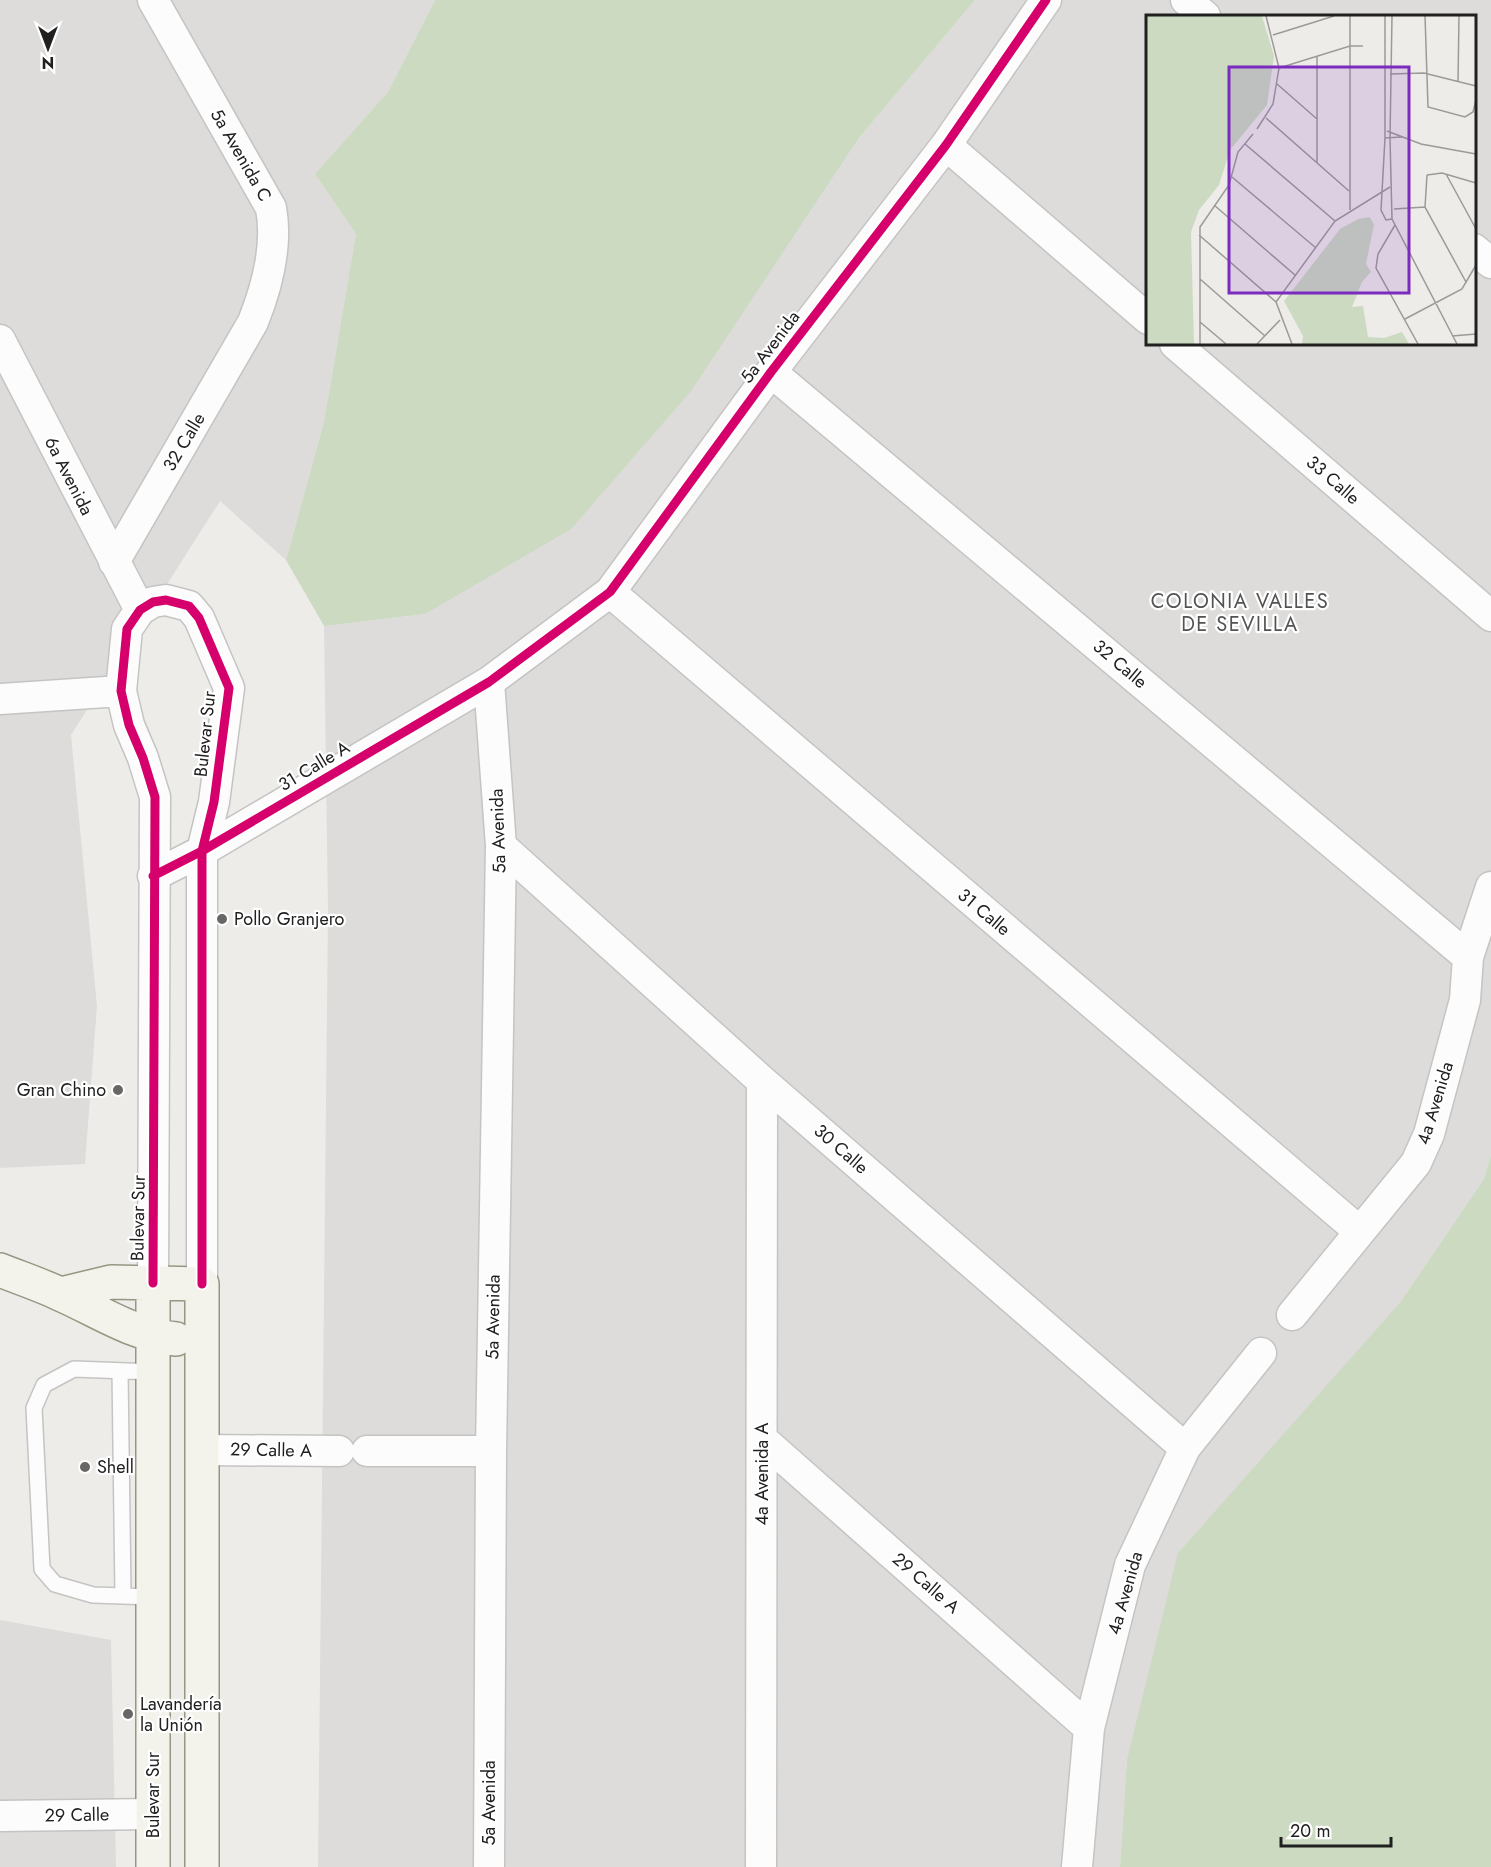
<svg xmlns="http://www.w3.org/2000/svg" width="1491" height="1867" viewBox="0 0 1491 1867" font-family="Jost,sans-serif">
  <rect width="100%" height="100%" fill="#eeece9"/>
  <path fill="#dddcda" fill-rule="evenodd" d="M0 0H435L388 92 315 174 356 234 324 422 286 560 220 501 71 735 97 1006 85 1164 0 1168Z
    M975 0H1491V1155L1484 1179 1399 1304 1127 1760 1120 1867H318L328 912 324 626 425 614 858 139ZM1148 16H1474V344H1148Z
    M0 1620 111 1640 116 1867H0Z"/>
  <path fill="#cbdac0" d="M435 0H975L858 139 691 391 571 529 425 614 324 626 286 560 324 422 356 234 315 174 388 92Z
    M1491 1155V1867H1120L1127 1760 1178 1553 1399 1304 1484 1179Z"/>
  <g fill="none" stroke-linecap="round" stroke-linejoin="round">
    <defs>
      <path id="service" d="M120 1371 123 1596
        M153 1597 93 1595 55 1584 42 1569 34 1408 44 1385 74 1369 154 1372"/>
      <path id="minor" d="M1186 0 1205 16
        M946 145 1148 319
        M1474 249 1491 263
        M0 340 140 610
        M1175 344 1491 616
        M771 372 1468 957
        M114 562 253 322C267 287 278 246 271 208L153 0
        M610 592 1359 1231
        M0 699 121 691
        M501 846 762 1081 1185 1448
        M153 876 202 851 489 682 610 592 771 372 946 145 1046 0
        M153 1283 155 797 143 758 129 725 121 691 127 629 140 610 153 602 166 600 189 606 199 618 229 688 214 802 202 851V1284
        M1292 1315 1416 1163 1429 1134 1465 1000 1468 957 1491 887
        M762 1439 1089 1728
        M204 1450 339 1451
        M367 1451H491
        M0 1816 154 1814
        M489 1867 491 1451 501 846 489 682
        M761 1867 762 1081
        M1077 1867 1089 1728 1130 1565 1185 1448 1261 1353"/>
      <path id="secondary" d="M0 1270C20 1278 41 1285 60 1294 99 1311 133 1335 176 1339
        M61 1294 111 1282 202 1284V1867
        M153 1867V1283"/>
    </defs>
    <use href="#service" stroke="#c5c4c3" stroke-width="18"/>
    <use href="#minor" stroke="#c5c4c3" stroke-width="33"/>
    <use href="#secondary" stroke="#969682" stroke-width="36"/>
    <use href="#service" stroke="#fcfcfc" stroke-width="15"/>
    <use href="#minor" stroke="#fcfcfc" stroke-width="30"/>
    <use href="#secondary" stroke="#f3f3ec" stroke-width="33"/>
    <defs>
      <path id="cycleway" d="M153 876 202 851 489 682 610 592 771 372 946 145 1046 0
        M153 1283 155 797 143 758 129 725 121 691 127 629 140 610 153 602 166 600 189 606 199 618 229 688 214 802 202 851V1284"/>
    </defs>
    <use href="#cycleway" stroke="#fff" stroke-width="13"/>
    <use href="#cycleway" stroke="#d6006c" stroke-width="9"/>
  </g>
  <g fill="#686766" stroke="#fff" stroke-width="2">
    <circle cx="222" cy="919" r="6"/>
    <circle cx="118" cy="1090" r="6"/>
    <circle cx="85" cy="1467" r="6"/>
    <circle cx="128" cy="1714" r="6"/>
  </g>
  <g text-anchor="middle" stroke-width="4.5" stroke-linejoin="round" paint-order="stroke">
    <g font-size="18" fill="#202020" stroke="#fff">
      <text transform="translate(241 155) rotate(60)" y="6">5a Avenida C</text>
      <text transform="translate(770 347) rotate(-53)" y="6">5a Avenida</text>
      <text transform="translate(184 442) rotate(-59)" y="6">32 Calle</text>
      <text transform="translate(69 476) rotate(63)" y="6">6a Avenida</text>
      <text transform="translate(1333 480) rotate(41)" y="6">33 Calle</text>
      <text transform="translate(1120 664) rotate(40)" y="6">32 Calle</text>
      <text transform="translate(205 734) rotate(-84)" y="6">Bulevar Sur</text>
      <text transform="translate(314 766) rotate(-31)" y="6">31 Calle A</text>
      <text transform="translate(498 831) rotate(-92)" y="6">5a Avenida</text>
      <text transform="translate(984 912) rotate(40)" y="6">31 Calle</text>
      <text transform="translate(1435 1103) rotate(-73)" y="6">4a Avenida</text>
      <text transform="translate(841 1149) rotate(41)" y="6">30 Calle</text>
      <text transform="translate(138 1218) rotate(-89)" y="6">Bulevar Sur</text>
      <text transform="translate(493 1317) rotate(-89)" y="6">5a Avenida</text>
      <text transform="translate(271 1450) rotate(1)" y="6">29 Calle A</text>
      <text transform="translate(762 1474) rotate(-90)" y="6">4a Avenida A</text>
      <text transform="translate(926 1583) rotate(41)" y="6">29 Calle A</text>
      <text transform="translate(1125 1593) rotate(-74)" y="6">4a Avenida</text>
      <text transform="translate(153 1795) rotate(-90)" y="6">Bulevar Sur</text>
      <text transform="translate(489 1803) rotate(-90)" y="6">5a Avenida</text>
      <text transform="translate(77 1815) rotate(-1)" y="6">29 Calle</text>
    </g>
    <g font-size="18" fill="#202020" stroke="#fff" text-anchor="start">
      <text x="234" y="925">Pollo Granjero</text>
      <text x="106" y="1096" text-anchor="end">Gran Chino</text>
      <text x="97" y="1473">Shell</text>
      <text x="140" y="1710">Lavandería<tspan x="140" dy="21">la Unión</tspan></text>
    </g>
    <g font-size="20" letter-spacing="1.5" fill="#535353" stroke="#fff">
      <text x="1240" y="608">COLONIA VALLES<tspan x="1240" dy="23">DE SEVILLA</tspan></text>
    </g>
  </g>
  <g transform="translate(1146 15)">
    <rect width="330" height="330" fill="#eeece9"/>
    <path d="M0 1H116L128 41 121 90 84 135 73 170 53 195 45 217 48 329H0ZM224 202 228 210 220 249 225 257 216 267 206 292 217 291 222 322 238 323 256 317 263 329H156L157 321 138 286 194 214 212 204Z" fill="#cbdac0"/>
    <path fill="none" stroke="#9c9a99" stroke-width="1.5" d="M239 1V123L256 122M279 1 282 92 319 102 327 97 330 85M127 20 188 1M133 53 204 31H217M244 59 278 58 330 71M312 67 313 1M131 69 171 104M120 103 203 176M111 114 127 89 133 53 120 1M241 116 275 129 330 139M239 123 235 195 240 205 246 204M244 123 246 204M244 123 246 1M99 129 189 206M171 147V42M300 159 330 214M281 160 279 192 320 267M281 160 296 158 330 168M86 162 170 233M68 190 149 260M248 194 279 192M204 195V1M246 204 311 329M249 210 232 239 230 253 272 329M53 220 130 287 146 329M54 264 119 321M130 287 189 206 244 172M259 304 316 274 330 250M54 307 80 329M306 321 330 319M54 329V212L83 170 92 137 107 119M111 329 134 305"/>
    <path fill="#7b2cbf" fill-opacity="0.15" stroke="#7b2cbf" stroke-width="3" d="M83 52H263V278H83Z"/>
    <rect width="330" height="330" fill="none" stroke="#202020" stroke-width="3"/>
  </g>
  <g transform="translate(48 48) rotate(180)" stroke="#ffffff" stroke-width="4.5" paint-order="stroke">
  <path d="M0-4.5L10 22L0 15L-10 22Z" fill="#202020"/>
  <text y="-9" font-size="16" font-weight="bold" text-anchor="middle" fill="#202020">N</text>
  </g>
  <path d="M1281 1837v9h110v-9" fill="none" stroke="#202020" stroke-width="3"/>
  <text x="1290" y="1837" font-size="18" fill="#202020" stroke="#ffffff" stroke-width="4.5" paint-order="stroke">20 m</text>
</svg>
